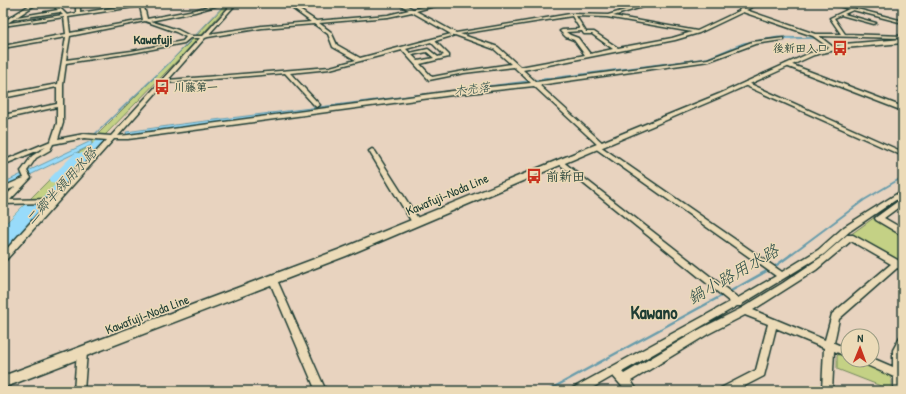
<svg xmlns="http://www.w3.org/2000/svg" width="906" height="394" viewBox="0 0 906 394" font-family="'Patrick Hand','Klee One',sans-serif">
  <rect width="100%" height="100%" fill="#e8d3bf"/>
  <filter id="ink" filterUnits="userSpaceOnUse"><feTurbulence type="fractalNoise" baseFrequency=".025" numOctaves="2"/><feDisplacementMap in="SourceGraphic" scale="8" xChannelSelector="R" yChannelSelector="G"/><feConvolveMatrix kernelMatrix="1 2 1 2 8 2 1 2 1" color-interpolation-filters="sRGB"/></filter>
  <g filter="url(#ink)">
    <path fill="#c4d185" stroke="#72875c" d="M227 3H230L199 38 106 134 3 245V226L74 155 92 145V140L194 38Z
      M875 217 903 235V265L850 235Z
      M843 354 848 356V360C857 360 884 367 889 375 892 379 891 386 891 390L837 369V355Z"/>
    <path fill="#98dbfa" stroke="#689cab" d="M778 37 815 38 762 40 743 45 708 59 536 82 535 80 707 58 743 43Z
      M528 81 529 83 344 106 127 135 126 132 182 124Z
      M91 141 92 145 3 188V183Z"/>
    <g fill="none" stroke-linecap="round" stroke-linejoin="round">
      <path stroke="#689cab" stroke-width="1" d="M168 64 226 3"/>
      <path stroke="#689cab" stroke-width="1.5" d="M94 135 169 63
        M52 145 88 137"/>
      <path stroke="#689cab" stroke-width="2" d="M3 165 25 156
        M790 255 864 200 903 177"/>
      <path stroke="#689cab" stroke-width="2.5" d="M729 292 774 267 792 254
        M547 391 723 295"/>
      <path fill="#98dbfa" fill-rule="evenodd" d="M102 137 106 138 108 140 106 142 86 165 82 166 77 164 68 173 73 174 75 177 73 180 8 253 3 254V226L26 203 31 202 36 204 56 184 51 183 49 180 51 177 75 153H84L98 138Z"/>
      <defs>
        <path id="minor" d="M51 3H55L67 15 76 13V3H80V13L143 3 147 19 195 10 219 3H225L195 12 150 21 178 30 190 36H203L233 3H237L209 34 262 26 311 22 285 3H289L316 21 388 15 409 10 397 3H402L413 9 439 3H446L416 11 456 33 570 14 608 15 649 3H655L613 16 697 31 739 11 740 9C747 9 752 3 760 3L746 10 815 34H841L830 18 849 9 828 3H834L903 21V23L853 10 844 14 876 23 874 24 841 15 834 18 845 34 903 36V38L819 36 833 47V49H831L813 36 743 12 699 33 675 40 523 70 536 82 708 59 752 42 784 38V40H782L755 44 709 61 539 85 605 145 604 146H600L782 272 818 250 844 227 903 190V195L850 231 824 254 742 304 741 306H737L622 372 624 374 702 328 742 308 783 283 823 256 847 235H853L903 263V270L897 268 839 319 834 343 848 349V357L834 351 832 391H822L824 348 776 328 764 376 735 391H720L721 388 756 370 768 324 745 315 708 334 631 381 638 391H626L613 376 587 391H572L573 388 730 302 558 163 557 162 558 161H562L738 298 776 276 595 148 594 147 595 146H599L534 86 460 94 128 139H114L6 260 3 261V253L48 203 3 204V198L15 187 3 192V187L21 179 24 178 21 171 22 170 32 156 46 147 3 165V161L51 141 57 123V107L3 119V115L57 104V87L3 98V94L58 84 66 37 3 48V46L66 34 64 17 3 26V24L63 15 60 12 13 19 11 18 58 10ZM140 6 143 20 70 33 68 17ZM412 12 451 34 360 58 337 45 331 32 319 23 388 17ZM572 16 580 29 562 30 560 31 566 37 574 40 585 55 520 67 498 47 460 34ZM576 16 607 17 692 32 672 38 618 48 594 32H586ZM145 21 176 32 186 37 183 41 132 51 66 60 70 36ZM314 24 328 34 333 47 356 60 330 67 168 80 205 38 208 37 262 28ZM582 31 584 34H592L613 49 590 54 578 38 570 35 566 32ZM455 35 494 49 511 64 464 71 432 77 420 64 449 57V55L435 41ZM190 38H200L111 136 84 134 58 139 63 123V85L66 63 132 53 184 43ZM431 42 444 55 438 57 428 49 410 53 406 49ZM402 50 429 80 464 73 514 67 531 83 460 90 128 135 118 136 165 83 285 73 315 106 317 107 320 105 319 104 290 73 330 69ZM427 52 434 58 418 61 412 55ZM84 138 107 140 53 199 10 200 31 178 27 171 36 158 50 150 53 144ZM851 241 891 264 832 314 825 340 753 310 816 270Z
          M786 64H790L903 107V111L786 66Z
          M746 82 903 152V156L744 85 743 84Z
          M372 149 375 151 419 220 420 222 419 224H413L369 151Z
          M901 199H903V204L884 218 903 229V236L876 220 875 218Z
          M273 277 276 278 277 280 326 391H316L269 280 270 278Z
          M903 336V391H894V377L862 363 860 360H872V358L893 367V350L900 337Z
          M82 348 85 349 87 352 84 391H74L77 352 79 349Z"/>
        <path id="major" d="M33 3H38L3 26V22Z
          M903 39V43L844 48 814 55 723 96 346 256 3 388V376L338 250 719 94 810 53 844 44Z"/>
      </defs>
      <use href="#minor" stroke="#1f3d34" stroke-width="3"/>
      <use href="#major" stroke="#1f3d34" stroke-width="3"/>
      <use href="#minor" fill="#ecdbb8" fill-rule="evenodd"/>
      <use href="#major" fill="#ecdbb8" fill-rule="evenodd"/>
    </g>
  </g>
  <defs>
    <symbol id="bus-bare" viewBox="-9 -9 18 18"><path d="M-5-6H5V4H4V6H2V4H-2V6H-4V4H-5ZM-3.5-4V0h7V-4ZM-3.5 1.2v1.5H-2V1.2ZM2 1.2v1.5H3.5V1.2Z" fill="#c8321e" stroke="#ecdbb8" stroke-width="2.5" paint-order="stroke"/></symbol>
  </defs>
  <g fill-rule="evenodd">
    <use href="#bus-bare" x="829" y="37" width="22" height="22"/>
    <use href="#bus-bare" x="151" y="76" width="22" height="22"/>
    <use href="#bus-bare" x="523" y="165" width="22" height="22"/>
  </g>
  <g text-anchor="middle" stroke-width="3" stroke-linejoin="round" paint-order="stroke">
    <g font-size="11" font-weight="bold" fill="#1f3d34" stroke="#ecdbb8" text-anchor="end">
      <text x="828" y="52">後新田入口</text>
      <text x="174" y="91" text-anchor="start">川藤第一</text>
    </g>
    <g font-size="12" font-style="italic" fill="#2b4d48" stroke="#ecdbb8">
      <text transform="translate(472 89) rotate(-7)" y="4">木売落</text>
    </g>
    <g font-size="13" font-weight="bold" fill="#1f3d34" stroke="#ecdbb8">
      <text x="153" y="44">Kawafuji</text>
    </g>
    <g font-size="13" font-weight="bold" fill="#1f3d34" stroke="#ecdbb8" text-anchor="start">
      <text x="546" y="181">前新田</text>
    </g>
    <g font-size="13" fill="#1f3d34" stroke="#ecdbb8">
      <text transform="translate(447 194) rotate(-23)" y="5">Kawafuji-Noda Line</text>
      <text transform="translate(147 314) rotate(-21)" y="5">Kawafuji-Noda Line</text>
    </g>
    <g font-size="14" font-style="italic" fill="#2b4d48" stroke="#ecdbb8">
      <text transform="translate(61 186) rotate(-48)" y="5">二郷半領用水路</text>
    </g>
    <g font-size="17" font-style="italic" fill="#2b4d48" stroke="#ecdbb8">
      <text transform="translate(733 274) rotate(-30)" y="6">鍋小路用水路</text>
    </g>
    <g font-size="18" font-weight="bold" fill="#1f3d34" stroke="#ecdbb8">
      <text x="654" y="319">Kawano</text>
    </g>
  </g>
  <rect width="906" height="394" fill="none" stroke="#ecdbb8" stroke-width="16"/>
  <rect x="8" y="8" width="890" height="378" fill="none" stroke="#1f3d34" stroke-width="1.5" filter="url(#ink)"/>
  <g transform="translate(860 348) rotate(1)"><circle r="19" fill="#ecdbb8" stroke="#9a9c83"/>
  <path d="M0-3L7 15L0 10L-7 15Z" fill="#c8321e"/>
  <text y="-6" font-size="11" font-weight="bold" text-anchor="middle" fill="#1f3d34">N</text>
  </g>
</svg>
